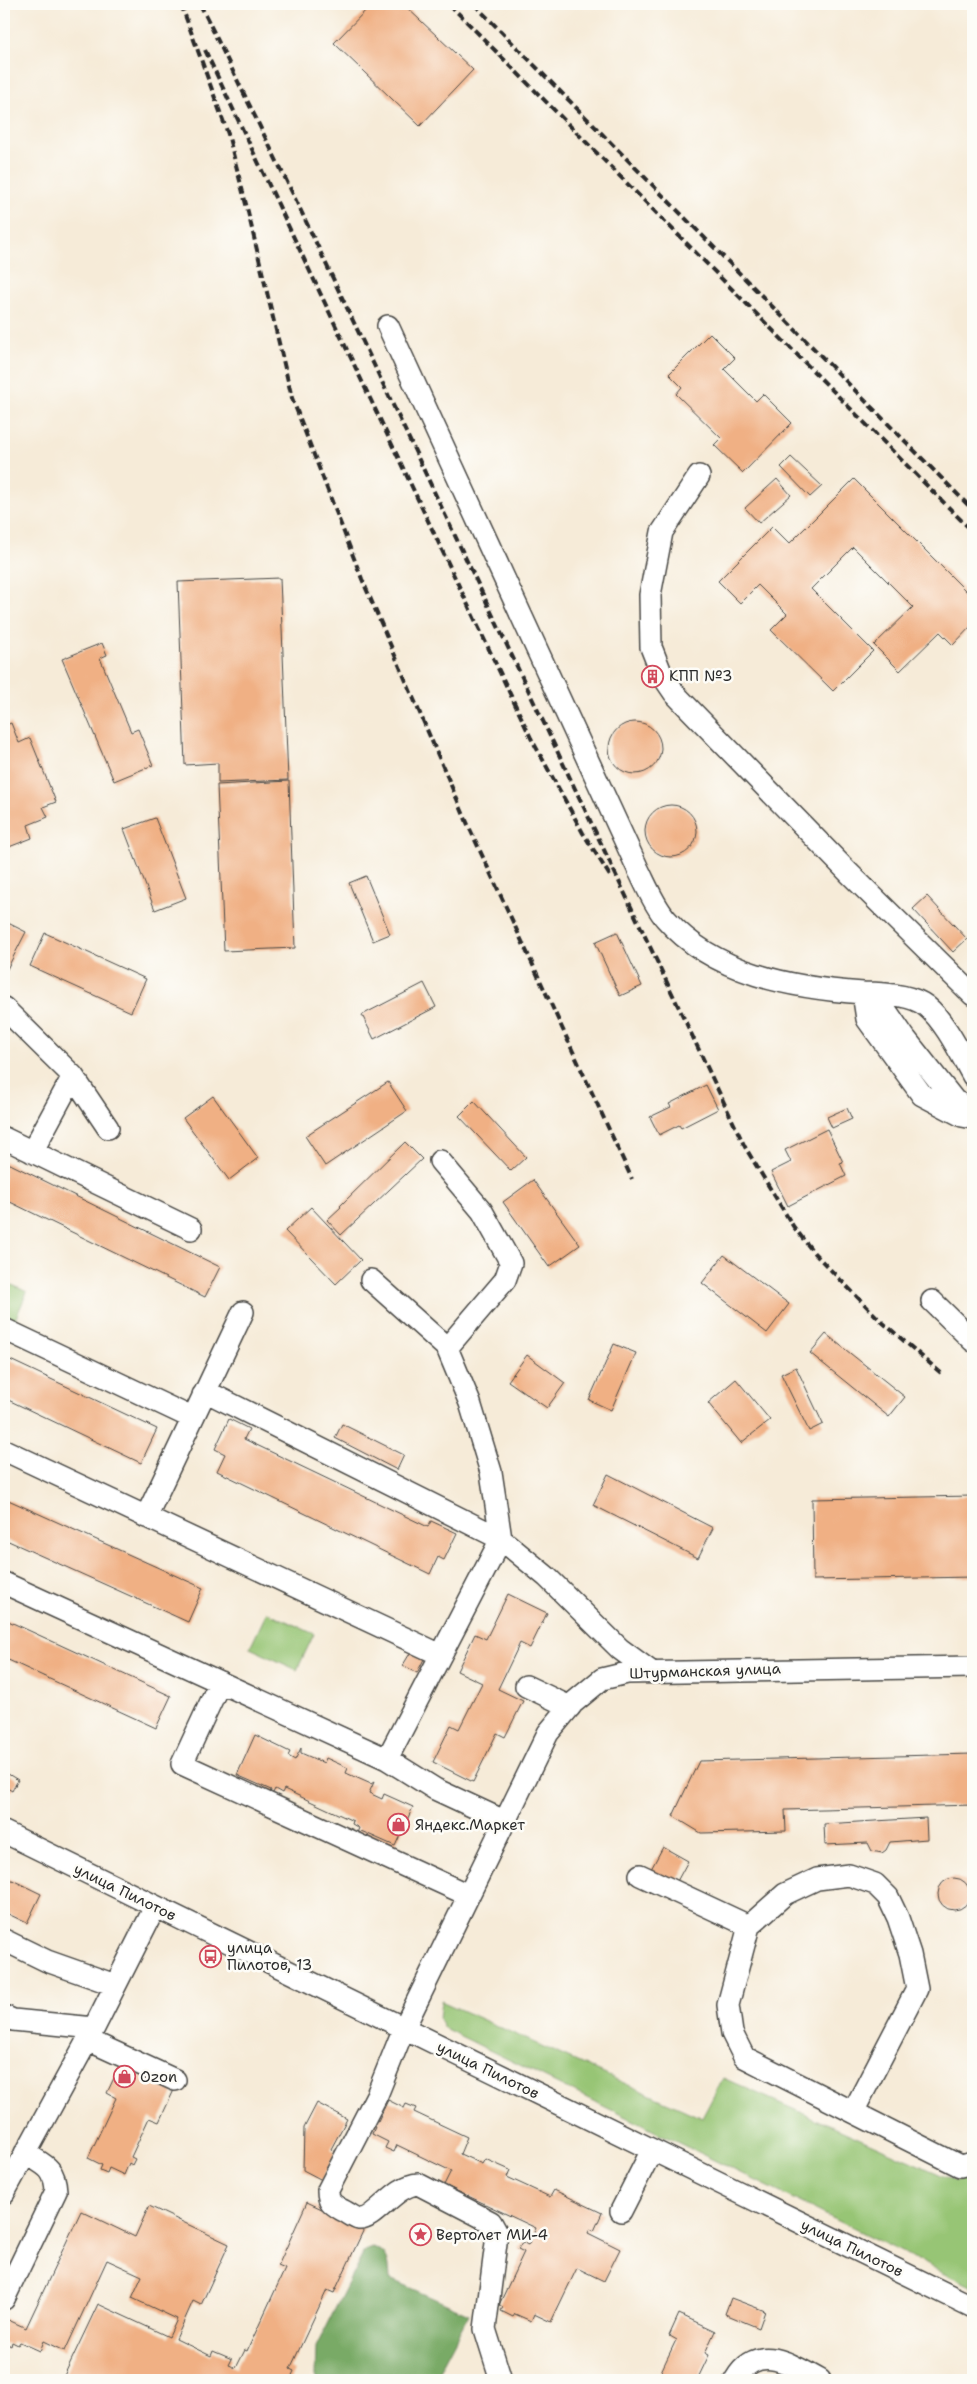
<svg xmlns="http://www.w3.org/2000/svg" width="977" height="2384" viewBox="0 0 977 2384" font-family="'Shantell Sans',sans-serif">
  <rect width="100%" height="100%" fill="#fdfcf7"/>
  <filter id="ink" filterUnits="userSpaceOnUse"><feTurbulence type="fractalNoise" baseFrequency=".02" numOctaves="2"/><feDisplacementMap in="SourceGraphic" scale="10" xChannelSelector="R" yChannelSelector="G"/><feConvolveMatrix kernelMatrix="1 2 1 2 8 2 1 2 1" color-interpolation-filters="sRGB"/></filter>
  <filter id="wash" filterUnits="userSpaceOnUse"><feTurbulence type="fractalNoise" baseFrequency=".0096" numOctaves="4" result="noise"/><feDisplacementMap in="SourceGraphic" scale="20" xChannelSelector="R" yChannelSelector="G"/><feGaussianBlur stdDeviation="1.12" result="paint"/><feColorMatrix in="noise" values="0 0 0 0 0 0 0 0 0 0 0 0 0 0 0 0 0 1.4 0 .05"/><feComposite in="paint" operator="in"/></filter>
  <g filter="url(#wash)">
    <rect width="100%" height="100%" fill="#f6ebd8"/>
    <path fill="#97c574" stroke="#617850" d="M4 1281 27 1292 15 1320 4 1315Z
      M267 1612 314 1634 297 1670 250 1648Z
      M441 2001 702 2118 723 2078 955 2181 973 2177V2287L444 2028 439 2019Z"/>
    <path fill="#79aa66" stroke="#526a48" d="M372 2248C389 2252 389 2264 390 2279L469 2314 434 2380H317L315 2375 316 2347 364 2251Z"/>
    <g id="blocks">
      <path fill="#f0b084" d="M372 4H403L473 70 420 126 334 43Z
        M4 277 7 278 5 292H4Z
        M710 333 735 358 724 369 756 401 763 394 792 423 743 473 714 445 721 438 676 394 682 387 669 374Z
        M791 457 822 486 810 497 781 467Z
        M777 479 791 495 759 523 745 508Z
        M854 479 973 598V624L953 645 940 632 900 671 874 645 913 607 853 547 811 589 873 651 833 691 771 630 787 614 758 585 740 603 718 581 772 527 789 544Z
        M280 578 288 780 218 783V763L185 765 178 582Z
        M102 643 107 655 100 658 131 732 138 729 153 765 114 781 62 659Z
        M655 670 660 674 651 683 646 678Z
        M609 748a26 26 0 1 1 52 0a26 26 0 1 1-52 0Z
        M11 723 19 743 30 738 56 802 43 807 48 817 28 825 32 838 9 847 4 835V726Z
        M289 781 295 948 224 951 217 785Z
        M645 831a26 26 0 1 1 52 0a26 26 0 1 1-52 0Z
        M155 818 186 898 155 910 124 829Z
        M366 876 390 934 373 941 349 883Z
        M927 896 967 939 953 952 913 909Z
        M4 921 26 932 6 971 4 970Z
        M617 932 642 986 620 996 595 942Z
        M45 933 146 979 131 1012 30 966Z
        M424 983 436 1007 374 1039 362 1015Z
        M388 1082 407 1111 325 1166 305 1136Z
        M706 1085 718 1109 681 1128 679 1125 659 1135 650 1117 671 1107 669 1104Z
        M213 1096 258 1158 229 1180 183 1118Z
        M474 1101 526 1157 511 1171 459 1116Z
        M847 1108 852 1119 832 1128 827 1117Z
        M827 1129 843 1162 840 1163 846 1176 788 1206 771 1172 791 1162 785 1150Z
        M405 1142 422 1159 341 1235 327 1220 341 1207 340 1206Z
        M4 1161 220 1267 205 1297 4 1199Z
        M533 1180 580 1245 549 1267 503 1202Z
        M311 1207 361 1260 336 1284 285 1231Z
        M724 1255 789 1304 767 1333 702 1283Z
        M826 1334 905 1397 889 1417 810 1353Z
        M614 1344 636 1353 611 1410 589 1400Z
        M527 1355 565 1383 547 1408 508 1381Z
        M4 1357 157 1429 141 1463 4 1398Z
        M796 1367 823 1424 809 1431 781 1374Z
        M736 1379 770 1420 741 1443 708 1403Z
        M229 1419 249 1429 244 1439 428 1527 431 1521 457 1533 444 1560 438 1557 430 1574 217 1471 225 1454 215 1449Z
        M342 1424 404 1455 397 1470 335 1438Z
        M608 1474 713 1528 698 1558 593 1505Z
        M973 1496V1577L813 1580 812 1499Z
        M4 1498 203 1588 188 1622 4 1539Z
        M508 1594 547 1613 530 1648 520 1643 498 1689 523 1701 505 1737 497 1733 473 1782 433 1762 451 1725 459 1729 482 1683 457 1671 475 1634 486 1639Z
        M4 1619 171 1696 156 1728 4 1658Z
        M412 1650 425 1657 417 1673 403 1665Z
        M255 1735 290 1752 288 1756 295 1760 301 1748V1753L324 1763 326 1758 348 1768 346 1773 371 1784 374 1782 369 1793 382 1799 384 1794 413 1807 395 1846 361 1831 359 1834 357 1833 359 1828 352 1824 353 1821 284 1789 282 1793 275 1789 272 1795 270 1794 271 1790 237 1775Z
        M973 1754V1805L785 1810 786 1831 701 1833 673 1816 699 1761Z
        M8 1774 18 1780 12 1791 4 1786Z
        M926 1818 927 1839 890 1842 886 1850 882 1853 872 1851 868 1843 825 1845 824 1824Z
        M663 1847 688 1861 675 1885 650 1871Z
        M4 1876 41 1894 27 1923 4 1912Z
        M938 1894a16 16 0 1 1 32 0a16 16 0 1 1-32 0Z
        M4 1956 9 1959 4 1969Z
        M120 2065 174 2090 159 2122 149 2118 131 2157 135 2159 132 2165 129 2163 124 2175 109 2168 107 2173 100 2170 102 2165 88 2158 116 2098 107 2093Z
        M388 2100 404 2108 406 2104 416 2108 414 2112 467 2137 460 2154 482 2164 485 2159 510 2170 507 2177 550 2197 554 2190 602 2213 594 2231 590 2229 588 2233 620 2249 604 2281 577 2268 551 2322 534 2314 531 2321 515 2314 513 2317 501 2311 503 2307 499 2305 524 2252 518 2249 522 2242 528 2245 536 2228 468 2196 465 2201 459 2198 461 2193 444 2185 451 2171 397 2145 394 2152 385 2148 388 2142 372 2134 375 2127 371 2125 374 2119 378 2121Z
        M317 2103 347 2119 331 2149 336 2152 322 2180 303 2170 304 2128Z
        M307 2202 364 2229 334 2293 327 2290 290 2369 294 2371 290 2380H62L98 2304 169 2337 177 2319 132 2298 142 2276 107 2260 65 2351 44 2341 40 2351 20 2342 18 2345 12 2342 11 2346 4 2342V2318L26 2328 81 2211 135 2237 149 2206 229 2244 201 2305 193 2301 176 2339 211 2356 213 2351 232 2359 229 2365 236 2368 245 2350 247 2351 285 2269 278 2266Z
        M731 2298 765 2311 759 2328 725 2314Z
        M679 2314 715 2331 705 2353 709 2355 697 2380H657L676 2340 669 2336Z"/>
    </g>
  </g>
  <g filter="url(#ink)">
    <use href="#blocks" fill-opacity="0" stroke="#494845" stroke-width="1"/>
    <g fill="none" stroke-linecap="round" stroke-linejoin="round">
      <defs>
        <path id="minor" d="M388 326 638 869C646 885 654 905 666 919 714 974 793 988 863 993
          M699 476 662 532 650 595 651 647 662 675 675 694 849 873 973 995
          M883 994 885 1009 905 1038 954 1100 971 1110
          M4 1008 73 1076 108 1128
          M973 1076C961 1055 945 1021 926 1006 911 994 881 993 863 993L867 1019 922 1095 962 1116 973 1118
          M4 1138 191 1229
          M32 1152 73 1076
          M440 1161 482 1211 511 1263 505 1280 447 1348
          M371 1280 447 1348 470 1403 491 1472 501 1539 387 1759
          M932 1301 973 1341
          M4 1329 192 1418
          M203 1395H213L501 1539 547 1577 620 1649 650 1671
          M4 1450 441 1655
          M146 1517 243 1312
          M4 1583 387 1759 435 1789 504 1821
          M220 1682 182 1764 468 1895
          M526 1686 570 1707
          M4 1832 973 2307
          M640 1875 749 1926 728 2005 732 2033 744 2057 960 2166 973 2163
          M749 1926 785 1894 817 1879 849 1875 875 1884 888 1897 898 1918 910 1954 917 1989 853 2112
          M4 1940 47 1961 115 1985
          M4 2016 13 2020 94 2028
          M88 2040 175 2080
          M4 2193 94 2028 155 1907
          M621 2211 652 2150
          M4 2299 56 2191C55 2167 44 2165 25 2153
          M501 2380 485 2329 496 2243V2231L491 2222 418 2184C395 2185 374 2221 359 2219 354 2218 347 2212 342 2210 332 2204 328 2202 328 2190L377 2095 404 2028 548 1733 573 1703 602 1679 627 1673 973 1667
          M735 2380C758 2341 790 2364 820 2380"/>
      </defs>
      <use href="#minor" stroke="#494845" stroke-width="24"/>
      <use href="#minor" stroke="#fff" stroke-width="21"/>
      <path stroke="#2b2b2b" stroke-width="4" stroke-dasharray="8 4" stroke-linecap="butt" d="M181 4 228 134 248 212 292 398 362 579 469 827 632 1179
        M200 4 291 190 745 1147 793 1226 814 1253 881 1321 941 1373
        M449 4 973 532
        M474 4 973 510
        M205 50 531 738 583 833 610 876"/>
    </g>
  </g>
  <defs>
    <symbol id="building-ring" viewBox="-11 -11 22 22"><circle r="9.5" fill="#fdfcf7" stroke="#d1495b" stroke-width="1.5"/><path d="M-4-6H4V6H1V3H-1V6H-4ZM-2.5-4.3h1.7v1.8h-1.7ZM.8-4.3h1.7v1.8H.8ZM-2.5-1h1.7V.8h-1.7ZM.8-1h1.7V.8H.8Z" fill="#d1495b"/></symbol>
    <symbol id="shop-ring" viewBox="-11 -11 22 22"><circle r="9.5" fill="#fdfcf7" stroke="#d1495b" stroke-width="1.5"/><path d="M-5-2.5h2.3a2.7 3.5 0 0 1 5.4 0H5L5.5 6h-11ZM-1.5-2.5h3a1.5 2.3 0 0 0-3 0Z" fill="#d1495b"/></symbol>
    <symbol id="bus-ring" viewBox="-11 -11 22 22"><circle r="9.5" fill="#fdfcf7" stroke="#d1495b" stroke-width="1.5"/><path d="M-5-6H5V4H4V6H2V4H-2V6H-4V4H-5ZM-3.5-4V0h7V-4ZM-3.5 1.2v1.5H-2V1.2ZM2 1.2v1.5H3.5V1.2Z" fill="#d1495b"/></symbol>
    <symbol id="sight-ring" viewBox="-11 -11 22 22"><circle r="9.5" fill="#fdfcf7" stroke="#d1495b" stroke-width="1.5"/><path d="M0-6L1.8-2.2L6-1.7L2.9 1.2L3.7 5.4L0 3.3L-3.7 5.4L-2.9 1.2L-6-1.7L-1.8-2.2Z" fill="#d1495b"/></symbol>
  </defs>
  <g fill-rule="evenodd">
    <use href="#building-ring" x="640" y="664" width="25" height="25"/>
    <use href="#shop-ring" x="386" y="1812" width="25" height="25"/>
    <use href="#bus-ring" x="198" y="1944" width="25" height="25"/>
    <use href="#shop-ring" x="112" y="2064" width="25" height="25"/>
    <use href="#sight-ring" x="408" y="2222" width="25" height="25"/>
  </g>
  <g text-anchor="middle" stroke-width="5" stroke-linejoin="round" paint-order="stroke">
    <g font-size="15" fill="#2b2b2b" stroke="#fdfcf7" text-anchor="start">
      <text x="669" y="681">КПП №3</text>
      <text x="415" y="1830">Яндекс.Маркет</text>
      <text x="227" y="1953">улица<tspan x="227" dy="17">Пилотов, 13</tspan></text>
      <text x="140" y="2082">Ozon</text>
      <text x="436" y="2240">Вертолет МИ-4</text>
    </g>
    <g font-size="15" fill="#2b2b2b" stroke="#fdfcf7">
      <text transform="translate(705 1671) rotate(-2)" y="5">Штурманская улица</text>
      <text transform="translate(125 1892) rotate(26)" y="5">улица Пилотов</text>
      <text transform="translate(488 2070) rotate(26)" y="5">улица Пилотов</text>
      <text transform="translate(852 2248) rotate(26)" y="5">улица Пилотов</text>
    </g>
  </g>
  <rect width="977" height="2384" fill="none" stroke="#fdfcf7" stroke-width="20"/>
</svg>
